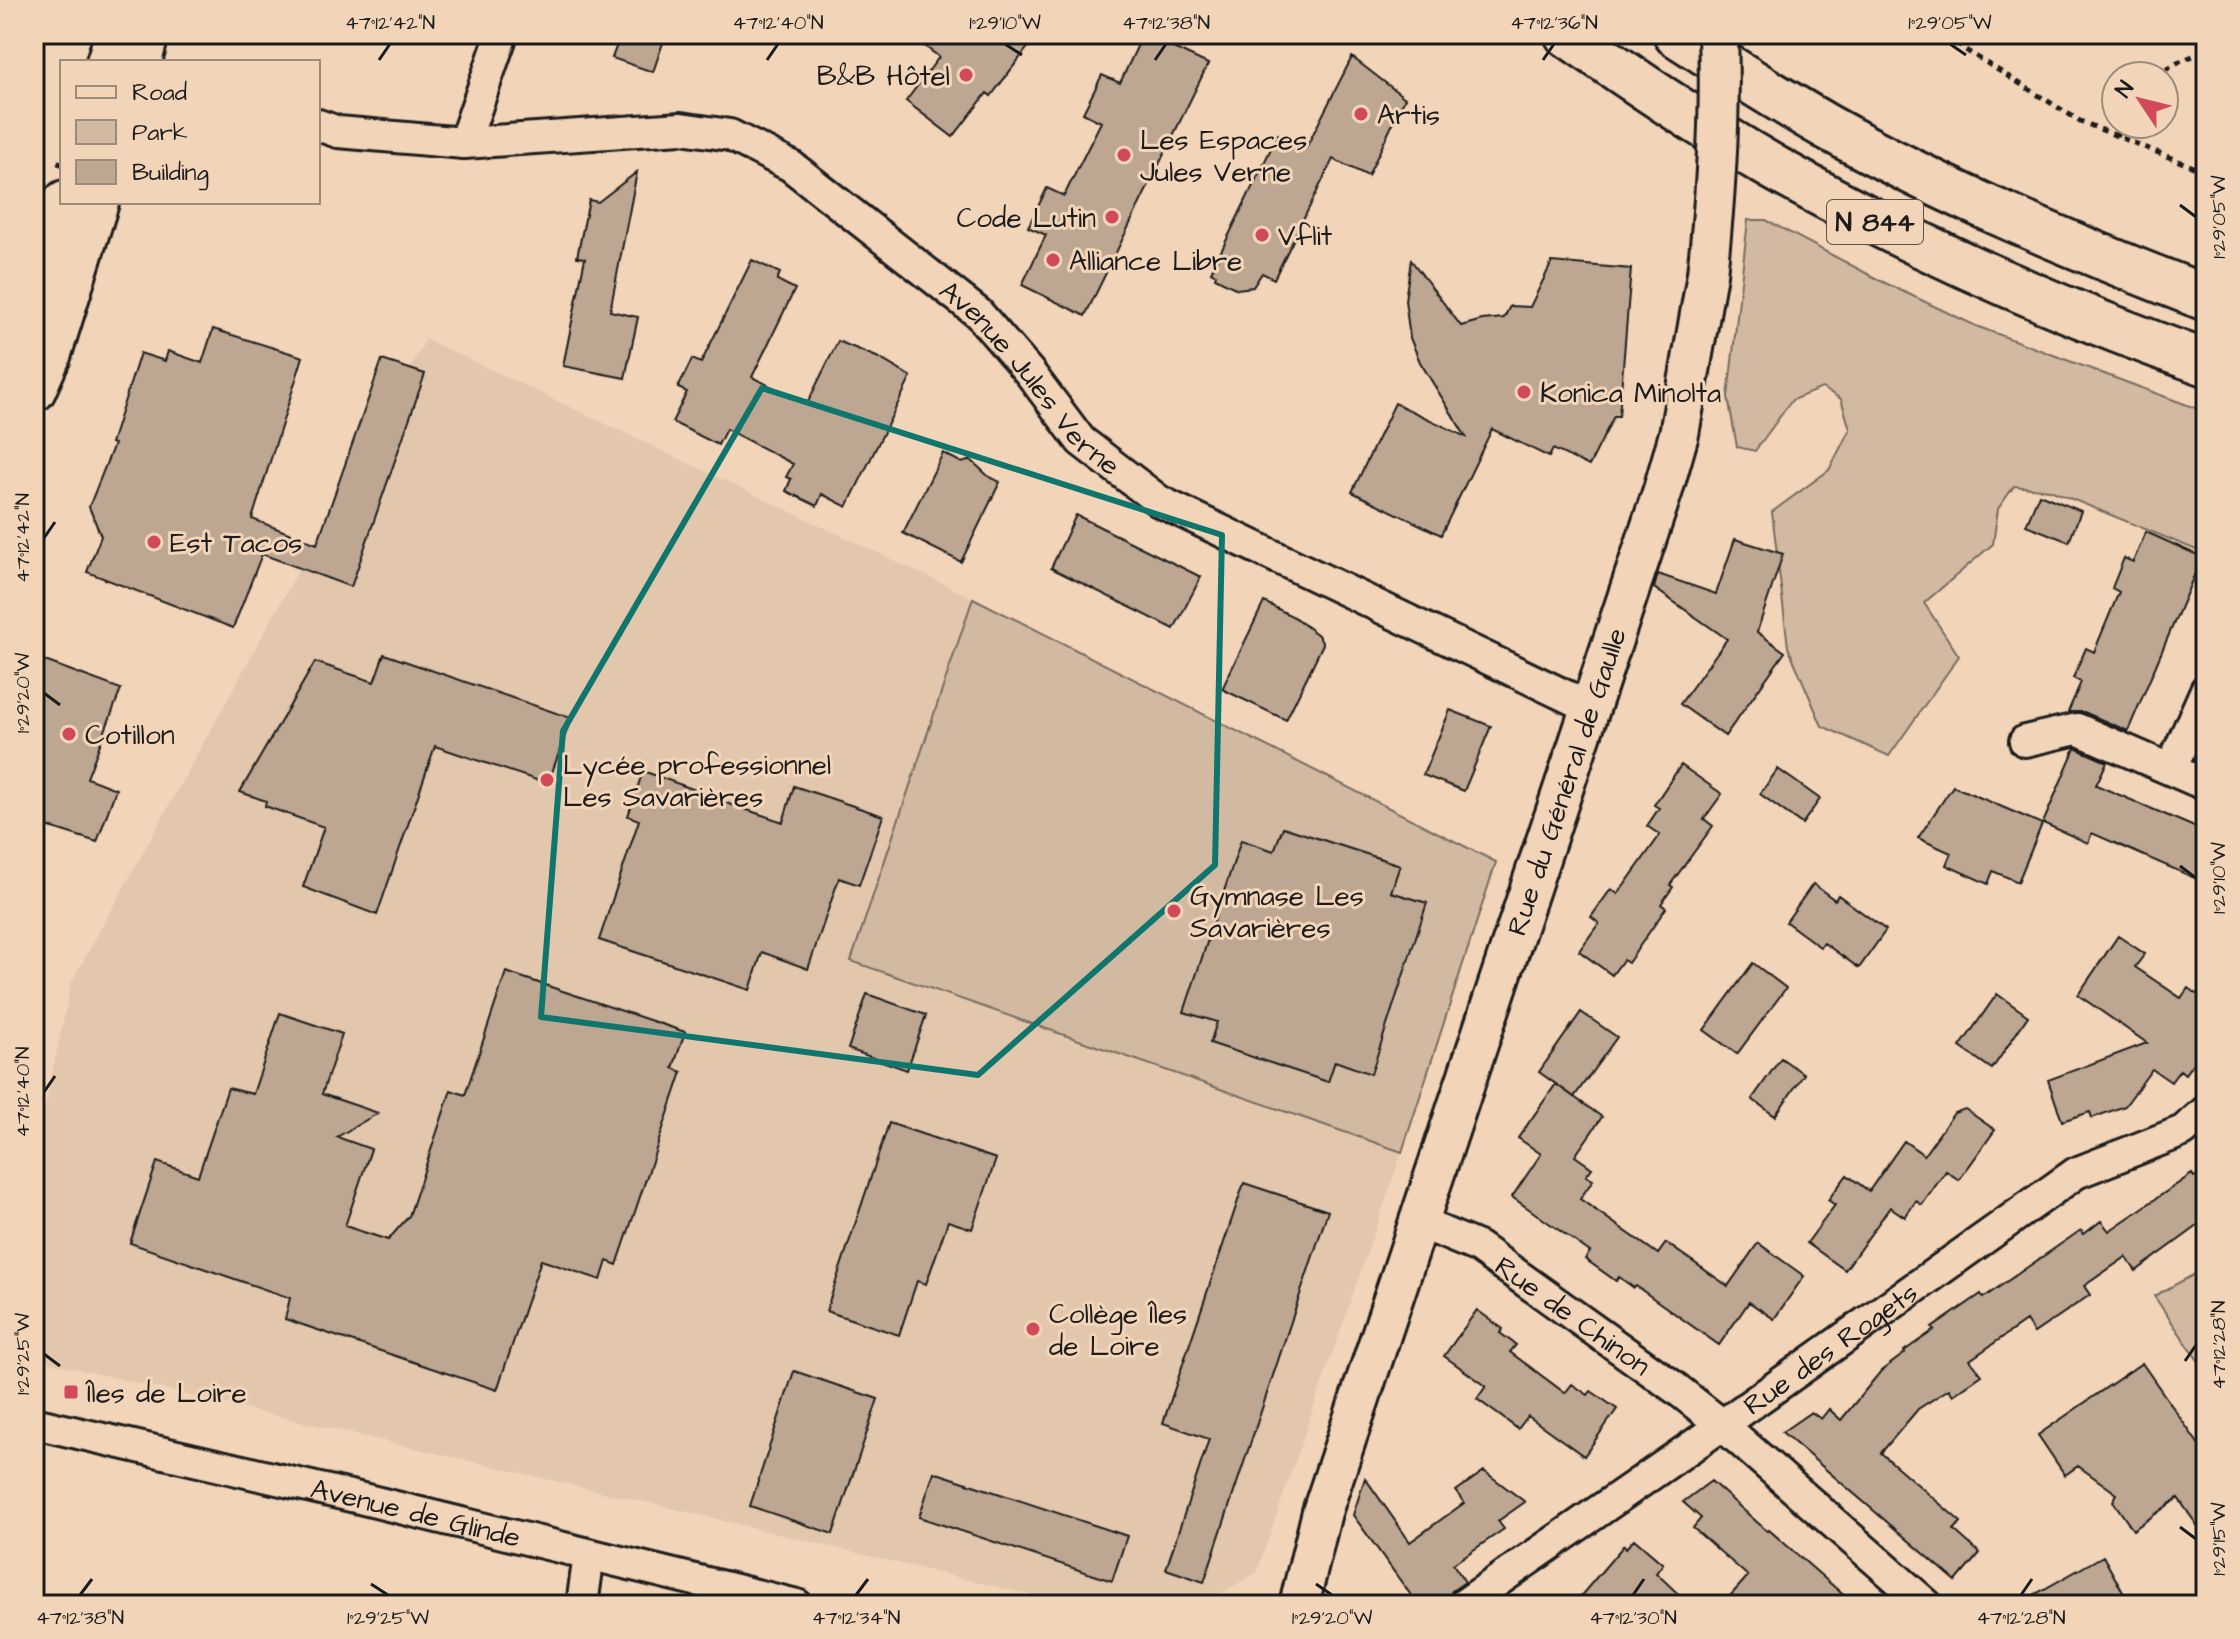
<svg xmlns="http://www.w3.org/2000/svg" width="2240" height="1639" viewBox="0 0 2240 1639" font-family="'Architects Daughter',sans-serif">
  <rect width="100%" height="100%" fill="#f2d5b9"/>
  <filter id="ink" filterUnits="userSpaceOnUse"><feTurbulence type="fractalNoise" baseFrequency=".0125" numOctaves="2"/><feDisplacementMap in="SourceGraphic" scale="16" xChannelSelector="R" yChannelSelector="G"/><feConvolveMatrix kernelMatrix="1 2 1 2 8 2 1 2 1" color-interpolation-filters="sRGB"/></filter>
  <g filter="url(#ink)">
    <path fill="#e2c7ad" d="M426 339 973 598 851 961 1402 1152 1257 1572 1203 1605H1072L666 1507 34 1359V1159L71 983Z"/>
    <path fill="#d2baa2" stroke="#776b5f" stroke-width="2" d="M1748 220H1766L1881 281 1976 326 2206 412V554L2050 490 2014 486 1998 509 1993 544 1924 603 1959 656 1889 756 1822 726 1788 647 1772 512 1829 470 1850 429 1841 399 1822 388 1792 400 1755 451 1737 447 1728 397Z
      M973 598 1496 862 1402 1152 851 961Z
      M2206 1268V1372L2154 1296Z"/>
    <path fill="#bda792" stroke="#1c1c1c" stroke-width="2" d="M621 34H666L653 72 612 58Z
      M909 34H1038L991 96 987 93 953 137 906 101 939 57Z
      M1143 34 1208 64 1085 316 1022 285 1046 235 1028 227 1047 188 1064 196 1101 122 1083 113 1102 75 1120 83Z
      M1352 57 1405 98 1368 176 1333 159 1274 279 1262 273 1253 287 1237 289 1215 278 1216 275 1211 272 1278 134 1306 148Z
      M637 172 610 311 638 317 625 378 563 366 585 258 577 257 589 200 598 202Z
      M752 260 780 273 777 280 795 289 752 377 807 404 838 341 879 358 911 377 847 507 822 494 817 506 786 491 791 479 786 477 793 464 726 429 718 445 672 422 687 392 678 388 692 359 701 363Z
      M1411 260 1461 326 1482 320 1504 318 1510 306 1530 307 1552 262 1631 269 1619 416H1614L1589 466 1553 449 1549 457 1492 429 1441 535 1352 492 1395 403 1466 437 1420 362 1410 338 1405 300Z
      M213 329 303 357 252 519 317 544 382 360 425 374 351 587 262 554 233 628 87 572 101 536 89 507 114 444 111 443 140 353 165 361 168 351 202 363Z
      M943 453 962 463 971 460 988 476 1000 482 961 562 903 533Z
      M2039 494 2081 511 2069 542 2026 525Z
      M1076 515 1201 577 1174 629 1051 568Z
      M2146 532 2202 557 2128 731 2084 712H2068L2081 682 2073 678 2086 648 2094 652 2119 592 2112 588 2124 558 2133 562Z
      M1735 539 1783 554 1757 632 1785 652 1725 736 1680 704 1727 639 1654 588 1658 574 1716 594Z
      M1264 602 1294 617 1318 635 1323 644 1286 720 1222 689Z
      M384 654 571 718 548 784 435 746 377 915 303 887 324 827 265 806 266 801 240 792 315 662 374 682Z
      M34 657 121 689 87 778 116 789 97 842 34 822Z
      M1450 710 1491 726 1464 791 1423 775Z
      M2075 748 2107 762 2096 785 2206 832V883L2092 833 2088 843 2043 823Z
      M1681 765 1722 794 1704 819 1713 826 1670 885 1673 887 1661 904 1666 908 1628 963 1623 960 1612 975 1579 951 1599 923 1591 917 1611 889 1618 894 1660 835 1647 826 1659 808 1654 805Z
      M1778 769 1820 799 1802 824 1760 794Z
      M643 771 712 796 711 798 783 822 794 786 883 816 859 885 839 878 808 969 762 952 750 990 599 940 639 820 628 816Z
      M1953 786 2042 824 2018 882 1993 871 1988 884 1946 865 1951 853 1918 838Z
      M1283 827 1400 865 1391 892 1427 903 1371 1074 1335 1061 1328 1082 1210 1043 1217 1022 1184 1012 1241 840 1274 851Z
      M1813 884 1835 900 1838 895 1886 930 1859 968 1824 943 1820 947 1786 922Z
      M2118 936 2145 954 2135 967 2181 998 2188 988 2206 1000V1045L2185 1074 2180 1070 2171 1082 2152 1069 2125 1106 2092 1118 2090 1112 2062 1121 2048 1080 2147 1043 2078 995Z
      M1753 963 1786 988 1737 1054 1704 1030Z
      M506 972 685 1032 673 1068 682 1072 617 1265 607 1261 601 1280 541 1260 497 1390 285 1319 290 1298 130 1243 157 1162 198 1176 228 1088 253 1094 280 1013 342 1034 322 1094 378 1113 337 1137 371 1149 345 1226 388 1240 409 1216 451 1090 465 1095Z
      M867 994 926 1015 907 1070 848 1049Z
      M1997 994 2028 1016 1992 1069 1960 1047Z
      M1581 1012 1617 1037 1574 1097 1539 1072Z
      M1781 1058 1804 1074 1775 1116 1752 1099Z
      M1556 1084 1602 1117 1575 1156 1592 1168 1586 1176 1593 1180 1580 1199 1658 1254 1666 1243 1728 1286 1758 1243 1804 1276 1774 1319 1749 1302 1719 1345 1636 1286 1634 1288 1619 1277 1616 1281 1585 1259 1590 1252 1512 1197 1541 1154 1518 1138Z
      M1965 1109 1995 1130 1959 1180 1946 1171 1922 1205 1916 1201 1905 1217 1890 1207 1845 1270 1807 1243 1835 1205 1828 1200 1847 1175 1869 1191 1904 1141 1924 1155 1954 1113Z
      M889 1123 996 1159 972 1229 948 1221 926 1284 917 1281 899 1335 826 1311Z
      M2206 1170V1220L2136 1271 2126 1257 2084 1286 2090 1295 2034 1333 2026 1321 1970 1360 1982 1375 1953 1395 1949 1389 1918 1409 1881 1453 1961 1522 1954 1530 1980 1553 1956 1581 1782 1432 1811 1412 1821 1419 1829 1409 1841 1420 1881 1371 1905 1353 1904 1351 1934 1330 1932 1328 1981 1294 1983 1298 2081 1230 2084 1234 2101 1221 2109 1231 2192 1174 2194 1177Z
      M1244 1183 1328 1211 1204 1582 1166 1569 1209 1439 1163 1423Z
      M1477 1310 1503 1329 1500 1333 1516 1345 1510 1352 1565 1393 1572 1384 1588 1395 1591 1391 1617 1409 1584 1456 1528 1416 1518 1429 1477 1399 1486 1386 1444 1356Z
      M2142 1363 2206 1455V1538L2178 1498 2133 1530 2113 1501 2117 1494 2078 1466 2065 1475 2038 1435Z
      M794 1371 878 1399 833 1534 750 1506Z
      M1484 1471 1525 1502 1498 1521 1504 1529 1453 1564 1465 1582 1452 1591 1446 1602 1442 1605H1418L1353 1515 1365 1478 1410 1542 1464 1503 1456 1491Z
      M934 1472 1127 1536 1112 1581 919 1517Z
      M1711 1481 1767 1531 1769 1530 1855 1605H1722L1748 1576 1693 1528 1701 1518 1683 1502Z
      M1634 1539 1663 1564 1656 1573 1690 1605H1573L1624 1545 1626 1548Z
      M2103 1556 2130 1605H2016Z"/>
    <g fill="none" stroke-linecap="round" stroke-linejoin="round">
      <defs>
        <g id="minor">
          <path id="s1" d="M318 125 338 132 464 143 681 128 730 135 791 166 978 313 1030 373 1081 441 1159 501 1589 707"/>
          <path d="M464 143 502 34"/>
          <path d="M2025 741 2077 729 2206 785"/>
          <path d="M2171 769 2206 690"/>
          <path id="s2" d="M1418 1222 1478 1247 1678 1390 1721 1424 1927 1605"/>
          <path id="s3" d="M34 1423 355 1497 797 1605"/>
          <path d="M582 1605 589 1555"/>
          <path id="s4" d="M1463 1605 1701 1440 2076 1173 2183 1131 2206 1111"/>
        </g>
        <g id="tertiary">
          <path id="s5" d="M1299 1605 1322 1512 1663 490 1679 434 1707 274"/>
        </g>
        <path id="secondary" d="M108 62 117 34
          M140 62 147 34
          M34 302 65 202
          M34 390 49 356 97 202"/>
        <path id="trunk" d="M1567 34C1635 81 1704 128 1776 169 1914 247 2057 310 2206 363
          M1676 34C1726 66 1776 98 1827 127 1948 195 2077 248 2206 298"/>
      </defs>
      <use href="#minor" stroke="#1c1c1c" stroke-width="36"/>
      <use href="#tertiary" stroke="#1c1c1c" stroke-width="44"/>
      <use href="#secondary" stroke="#1c1c1c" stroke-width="48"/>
      <use href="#trunk" stroke="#1c1c1c" stroke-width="50"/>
      <path stroke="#1c1c1c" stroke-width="5" stroke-dasharray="6 6" stroke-linecap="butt" d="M1948 34 1964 49 2080 121 2206 172
        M2156 76 2180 61 2206 51
        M2116 136 2122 124
        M59 166 62 155"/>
      <use href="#minor" stroke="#f2d5b9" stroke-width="30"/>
      <use href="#tertiary" stroke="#f2d5b9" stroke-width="38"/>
      <use href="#secondary" stroke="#f2d5b9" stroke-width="42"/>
      <use href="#trunk" stroke="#f2d5b9" stroke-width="44"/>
      <defs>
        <path id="tertiary-bridge" d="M1707 274C1716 193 1721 115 1718 34"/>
      </defs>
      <use href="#tertiary-bridge" stroke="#1c1c1c" stroke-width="44" stroke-linecap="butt"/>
      <use href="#tertiary-bridge" stroke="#f2d5b9" stroke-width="38"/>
    </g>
  </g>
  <path fill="none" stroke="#0f766e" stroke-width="6" stroke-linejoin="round" d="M762 388 1222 535 1215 865 978 1075 541 1017 563 731Z"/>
  <path fill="none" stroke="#1c1c1c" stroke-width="3" d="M1005 44 1022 55M1950 44 1966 55M379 60 390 44M767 60 778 44M1155 60 1166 44M1543 60 1554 44M2180 205 2196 217M44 538 55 522M44 693 60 705M2180 866 2196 878M44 1092 55 1076M44 1354 60 1366M2185 1361 2196 1345M2180 1527 2196 1539M371 1584 388 1595M1316 1584 1332 1595M80 1595 92 1579M856 1595 868 1579M1633 1595 1644 1579M2021 1595 2032 1579"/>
  <g fill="#d1495b" stroke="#f2d5b9" stroke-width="3">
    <circle cx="966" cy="75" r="8"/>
    <circle cx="1361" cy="114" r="8"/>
    <circle cx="1124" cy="155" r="8"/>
    <circle cx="1112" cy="217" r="8"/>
    <circle cx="1262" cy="235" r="8"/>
    <circle cx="1053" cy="260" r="8"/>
    <circle cx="1524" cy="392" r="8"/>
    <circle cx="154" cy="542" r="8"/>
    <circle cx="69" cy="734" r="8"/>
    <circle cx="547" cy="780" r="8"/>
    <circle cx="1174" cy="911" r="8"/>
    <circle cx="1033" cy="1329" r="8"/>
    <rect x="63" y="1384" width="16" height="16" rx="4"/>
  </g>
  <g text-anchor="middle" stroke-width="6" stroke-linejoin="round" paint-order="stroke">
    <rect fill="#f2d5b9" stroke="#5c544b" stroke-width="2" x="1827" y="200" width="96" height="44" rx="6"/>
    <g font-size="26" font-weight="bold" fill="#1c1c1c">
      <text x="1875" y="231">N 844</text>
    </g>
    <g font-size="28" fill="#1c1c1c" stroke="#f2d5b9" text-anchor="start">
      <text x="950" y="85" text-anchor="end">B&amp;B Hôtel</text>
      <text x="1377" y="124">Artis</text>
      <text x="1140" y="149">Les Espaces<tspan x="1140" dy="32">Jules Verne</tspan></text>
      <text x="1096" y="227" text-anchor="end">Code Lutin</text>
      <text x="1278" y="245">Vflit</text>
      <text x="1069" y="270">Alliance Libre</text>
      <text x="1540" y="402">Konica Minolta</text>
      <text x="170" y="552">Est Tacos</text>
      <text x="85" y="744">Cotillon</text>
      <text x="563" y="774">Lycée professionnel<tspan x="563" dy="32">Les Savarières</tspan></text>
      <text x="1190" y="905">Gymnase Les<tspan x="1190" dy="32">Savarières</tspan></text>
      <text x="1049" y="1323">Collège Îles<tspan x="1049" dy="32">de Loire</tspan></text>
      <text x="87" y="1402">Îles de Loire</text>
    </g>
    <g font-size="28" fill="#1c1c1c" stroke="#f2d5b9">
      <text dy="10" stroke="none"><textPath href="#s1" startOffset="804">Avenue Jules Verne</textPath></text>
      <text dy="10" stroke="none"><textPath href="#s5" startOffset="866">Rue du Général de Gaulle</textPath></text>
      <text dy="10" stroke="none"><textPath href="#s2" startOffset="182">Rue de Chinon</textPath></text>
      <text dy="10" stroke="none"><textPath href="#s4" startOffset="448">Rue des Rogets</textPath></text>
      <text dy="10" stroke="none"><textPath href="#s3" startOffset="392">Avenue de Glinde</textPath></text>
    </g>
  </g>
  <rect width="2240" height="1639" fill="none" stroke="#f2d5b9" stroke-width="88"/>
  <rect x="60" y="60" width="260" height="144" fill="#f2d5b9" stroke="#9c8b7a" stroke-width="2"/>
  <rect x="76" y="86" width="40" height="12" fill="#f2d5b9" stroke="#9c8b7a" stroke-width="2"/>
  <text x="132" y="100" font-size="24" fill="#1c1c1c">Road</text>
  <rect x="76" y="120" width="40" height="24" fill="#d2baa2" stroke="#9c8b7a" stroke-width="2"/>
  <text x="132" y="140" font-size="24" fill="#1c1c1c">Park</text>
  <rect x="76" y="160" width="40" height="24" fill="#bda792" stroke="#9c8b7a" stroke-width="2"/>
  <text x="132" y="180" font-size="24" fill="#1c1c1c">Building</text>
  <g transform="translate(2140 100) rotate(305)"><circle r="38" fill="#f2d5b9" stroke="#9c8b7a" stroke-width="2"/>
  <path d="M0-6L14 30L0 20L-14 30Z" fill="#d1495b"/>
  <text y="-12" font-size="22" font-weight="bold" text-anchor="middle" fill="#1c1c1c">N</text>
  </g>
  <rect x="44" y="44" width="2152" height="1551" fill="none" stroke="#1c1c1c" stroke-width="3"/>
  <g font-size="20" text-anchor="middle" fill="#1c1c1c">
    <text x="390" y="29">47°12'42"N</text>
    <text x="778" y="29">47°12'40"N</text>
    <text x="1005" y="29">1°29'10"W</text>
    <text x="1166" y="29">47°12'38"N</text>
    <text x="1554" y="29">47°12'36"N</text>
    <text x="1950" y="29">1°29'05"W</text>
    <text transform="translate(2218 217) rotate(-90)" y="7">1°29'05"W</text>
    <text transform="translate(22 538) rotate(-90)" y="7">47°12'42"N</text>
    <text transform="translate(22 693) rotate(-90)" y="7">1°29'20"W</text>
    <text transform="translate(2218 878) rotate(-90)" y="7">1°29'10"W</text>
    <text transform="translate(22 1092) rotate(-90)" y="7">47°12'40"N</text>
    <text transform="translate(2218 1345) rotate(-90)" y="7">47°12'28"N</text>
    <text transform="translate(22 1354) rotate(-90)" y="7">1°29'25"W</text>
    <text transform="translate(2218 1539) rotate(-90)" y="7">1°29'15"W</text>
    <text x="80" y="1624">47°12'38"N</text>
    <text x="388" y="1624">1°29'25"W</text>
    <text x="856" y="1624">47°12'34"N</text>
    <text x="1332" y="1624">1°29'20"W</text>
    <text x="1633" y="1624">47°12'30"N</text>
    <text x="2021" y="1624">47°12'28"N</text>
  </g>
</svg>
